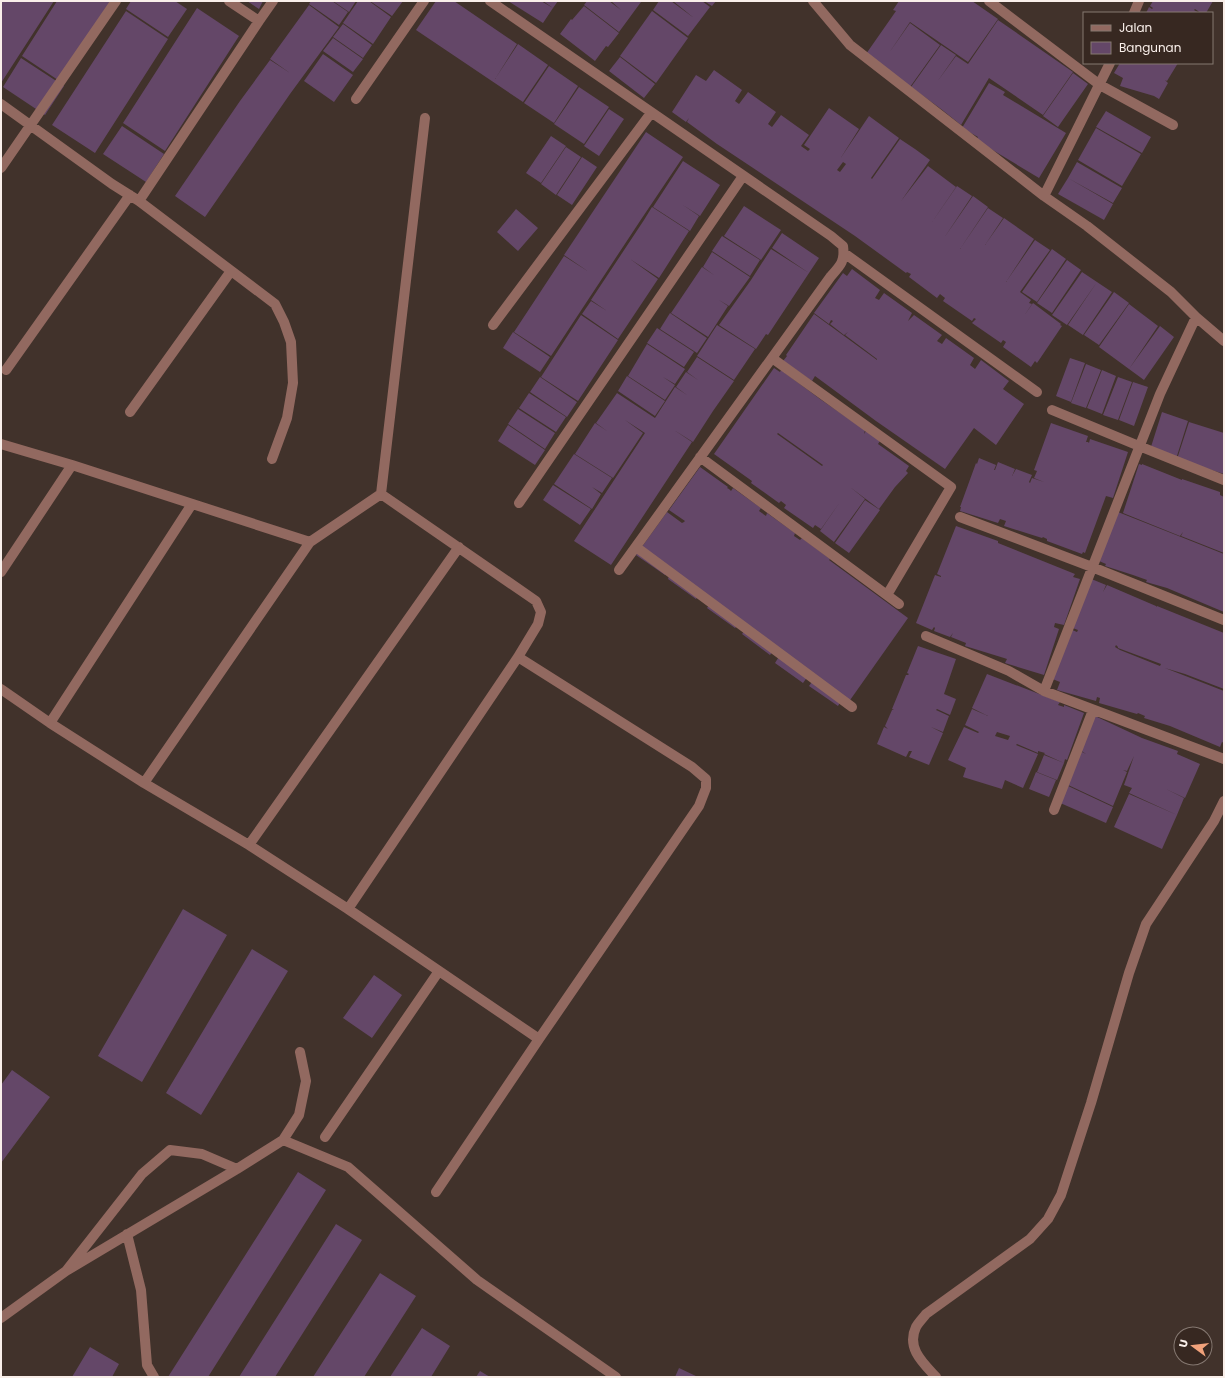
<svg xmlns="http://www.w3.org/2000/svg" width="1225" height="1378" viewBox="0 0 1225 1378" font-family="Poppins,sans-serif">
  <rect width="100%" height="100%" fill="#41322b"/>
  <path fill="#644768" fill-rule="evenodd" d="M1 1H54L1 83Z
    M57 1H118L64 84 22 56Z
    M131 1H175L187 9 168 37 126 9Z
    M247 1H263L259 9Z
    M311 1H332L348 12 339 25 309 4Z
    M333 1H356L349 12Z
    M358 1H369L391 17 373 44 343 23Z
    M370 1H403L392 16Z
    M436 1H454L517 44 495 79 518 44 548 65 523 102 416 30Z
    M508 1H541L553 8 543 23Z
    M543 1H558L553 8Z
    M587 1H609L621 10 611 1H640L641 2 619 32 584 5Z
    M659 1H671L694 18 673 1H702L710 7 688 36 653 10Z
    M704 1H716L712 6Z
    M899 1H972L998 19 968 62 910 22 889 53 910 23 940 45 910 87 866 54 896 11 893 10Z
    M1153 1H1213L1206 13H1201L1195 9 1194 10 1199 13H1146L1149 7 1152 9 1153 8 1150 6Z
    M309 5 339 27 290 94 205 217 175 196 240 101 270 60 290 73 270 59Z
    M584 6 619 33 608 47 606 46 595 61 560 34 571 19 572 20Z
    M197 8 239 36 165 151 123 123Z
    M126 11 168 39 95 153 52 125Z
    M652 11 688 38 656 83 620 56Z
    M998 20 1073 72 1043 115 989 78 961 125 941 109 911 87 941 45 956 55 937 82 956 56 968 64Z
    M343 24 372 45 363 58 333 37Z
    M333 38 363 59 353 72 323 51Z
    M323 54 353 75 334 102 304 81Z
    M620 57 655 84 644 98 609 71Z
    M21 58 64 86 45 115 3 87Z
    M1120 63H1178L1167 81 1165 80 1168 83 1159 99 1154 96 1120 86 1123 78 1114 73Z
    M549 66 578 86 554 123 524 103Z
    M714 70 742 90 735 101 739 104 748 92 776 112 768 124 772 127 781 115 809 135 801 146 808 151 810 149 804 145 829 108 859 129 840 159 869 116 899 138 871 178 872 179 900 139 915 149 886 191 915 149 930 160 901 201 928 166 956 187 930 225 957 186 972 196 944 238 973 196 988 207 960 249 988 208 1003 218 985 245 1004 218 1034 239 1006 282 1035 240 1050 250 1020 292 1031 300 1029 303 1032 304 1024 316 1033 303 1061 324 1060 325 1062 326 1037 363 1035 361 1031 367 1003 347 1006 342 1003 340 1001 343 972 323 976 319 974 318 972 321 943 301 945 298 940 294 937 298 909 277 911 274 907 272 906 273 855 236 717 144 687 122 689 118 686 122 672 112 696 75 706 81ZM843 162 846 164 840 172 837 170Z
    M1073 73 1088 84 1058 127 1043 116Z
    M989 83 1005 92 1003 95 1066 133 1039 178 976 140 978 137 962 128Z
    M579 87 609 107 584 144 554 124Z
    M609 109 624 119 599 156 584 146Z
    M1106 111 1151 137 1142 153 1096 127Z
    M122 126 164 154 146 182 103 154Z
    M1096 128 1141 154 1122 186 1078 160Z
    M646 132 683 157 642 218 613 198 642 218 551 356 514 332 564 256 589 272 564 255Z
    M551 136 566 146 541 183 526 173Z
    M566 147 581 157 556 195 541 184Z
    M582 157 597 167 572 205 557 195Z
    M683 161 720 185 700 216 683 205 699 216 690 231 653 207Z
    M1077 162 1122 188 1113 203 1068 178Z
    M1068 178 1113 204 1104 220 1058 194Z
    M744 206 781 230 761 260 724 236Z
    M652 207 689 231 659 278 630 259 658 279 618 339 582 314 591 301 607 311 591 300 644 220H645H644Z
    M516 209 538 228 518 251 497 232Z
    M782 233 819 258 809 273 772 248Z
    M722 236 760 260 750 276 712 251Z
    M771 249 809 273 768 335 766 334 756 349 719 325 751 280Z
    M1052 249 1066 259 1037 302 1022 292Z
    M712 252 750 277 729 306 719 300 728 306 708 337 671 313 702 267 714 275 703 267Z
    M1067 260 1081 270 1052 313 1037 303Z
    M852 269 880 290 875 298 879 300 884 293 912 313 908 321 914 315 942 335 937 341 942 344 946 338 974 358 970 365 975 369 981 360 1009 381 1003 389 1024 404 996 445 974 428 945 469 876 421 815 376 812 381 783 361 787 356 786 355 814 314 877 360V359L845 335 848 332 844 335 830 324 833 321 831 320 829 324 814 313 843 273 847 276Z
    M1082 272 1097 282 1067 325 1052 315Z
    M1097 282 1112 292 1083 335 1068 325Z
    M1114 292 1129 303 1099 345 1084 335Z
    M1129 304 1158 326 1129 369 1099 347Z
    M670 313 707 338 697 353 660 329Z
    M581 315 618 340 578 401 541 377Z
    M717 325 755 349 734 380 697 356Z
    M1160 326 1174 337 1144 380 1129 369Z
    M657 328 694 352 684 367 647 343Z
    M513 332 550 357 540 372 503 348Z
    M647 344 685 369 675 384 663 377 675 385 665 400 628 376Z
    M697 357 734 381 713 411 693 442 674 430 692 442 611 565 574 541 645 433 625 420 643 433 613 478 575 454 595 423 607 431 596 423 617 393 655 418 675 387 687 395 676 387 686 372 698 380 687 372Z
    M1070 358 1085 363 1071 402 1056 396Z
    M1086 364 1101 370 1086 408 1071 403Z
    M774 368 780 372 781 370 820 399 865 430 864 434 866 431 880 441 878 444 909 466 906 471 908 473 895 487 879 509 850 487 865 499 834 542 820 531 840 502 821 529 815 525 813 528 784 508 786 505 781 501 779 503 751 483 752 481 714 454ZM778 433 823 465 822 466 777 434Z
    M1102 370 1116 376 1102 414 1087 408Z
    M627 376 665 401 655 416 618 391Z
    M540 377 577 402 567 417 530 392Z
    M1118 377 1132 382 1118 420 1103 415Z
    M1133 382 1148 387 1134 426 1119 420Z
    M529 393 566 417 556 432 519 408Z
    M518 409 555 433 545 449 508 424Z
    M1162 412 1188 421 1176 459 1150 450Z
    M1189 422 1224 433V474L1177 459Z
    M1051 423 1088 436 1086 442H1088L1089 443 1090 439 1128 452 1113 498 1106 496 1085 553 1083 552 1082 554 1047 541V539L1043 537 1042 538 1004 526 1006 521 1000 519 998 523 960 511 961 507H960L976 463 977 464 979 458 996 465 994 470H995L998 462 1015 469 1012 476 1016 469 1032 475 1029 482 1030 483 1032 478 1044 482 1034 478 1037 471 1034 470Z
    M508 425 545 450 535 465 498 441Z
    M574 454 612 478 602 493 592 487 601 494 592 509 554 484Z
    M1139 464 1142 465V464L1182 480V479L1220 492V495L1224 497V553L1181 536 1183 532 1180 536 1123 513Z
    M700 467 728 487 727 488 729 489 731 491 733 488 761 508 759 511 766 516 767 513 795 533 794 536 800 540 802 538 830 559 829 560 908 618 848 703 842 699 838 706 809 686 814 679 808 676 803 683 775 663 780 655 774 650 770 655 742 634 745 630 738 625 735 628 707 608 709 605 698 596 696 599 668 579 669 576 666 573 665 575 636 555 667 512 682 523 684 522 685 521 669 510Z
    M553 485 591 509 580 525 543 500Z
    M865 500 880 510 849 553 835 543Z
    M1118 512 1224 554V612L1167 588 1146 582 1147 580 1133 575 1105 566 1106 564 1099 561Z
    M956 526 998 541V543L1075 574 1073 577 1080 579 1064 625 1055 623 1054 627 1059 629 1044 675 1005 663 1007 659 1004 658 965 646 966 643 951 637 953 633 950 637 934 631 935 628 934 627 932 630 916 623 935 575 941 577V576L937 574Z
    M1089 578 1106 585 1103 592 1107 585 1156 606V607L1157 606 1224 633V689L1185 674 1165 668 1224 691V743L1222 742 1220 747 1170 726 1144 718 1145 716 1138 713 1137 714 1099 703 1100 698 1097 697 1096 701 1057 690 1060 682 1050 678 1070 629 1077 632 1078 630 1070 627ZM1116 645 1118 647V648L1161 664 1160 666 1120 650 1115 647Z
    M918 646 956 659 944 694 956 699 950 715 937 709 936 710 949 716 943 732 931 727 943 733 929 765 909 757 912 751H909L906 757 877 744 884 727 888 729 885 726 892 710H894L892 709 906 675H908L909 674 907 673Z
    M987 674 1060 702 1058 705 1064 707V705L1084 713 1067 760 1065 759 1064 763 1044 754 1045 753 1038 751V753L1017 744 1016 745 1038 754 1023 788 1005 780 1002 789 963 777 966 768 948 760 964 727 978 733 979 732 965 725 972 709 988 716 972 708ZM997 732 1010 736 1008 740 995 736Z
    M1095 716 1142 738 1178 751 1177 754 1200 764 1185 798 1166 789 1184 798 1177 815 1129 793 1132 788 1124 785 1134 756 1127 771 1123 770 1127 772 1113 806 1066 784 1080 751 1086 754 1080 750Z
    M1044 755 1064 763 1057 780 1037 772Z
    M1036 772 1056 780 1049 797 1029 789Z
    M1066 785 1113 807 1106 823 1058 802Z
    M1129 794 1177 815 1162 849 1114 827Z
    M183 909 227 935 142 1082 98 1056Z
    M252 949 288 971 201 1115 166 1093Z
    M374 975 402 995 372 1038 343 1018Z
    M12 1070 50 1097 1 1163V1085Z
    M298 1172 326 1190 208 1377H168Z
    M336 1224 362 1240 275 1377H239Z
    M380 1273 416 1296 364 1377H313Z
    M422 1328 450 1346 431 1377H390Z
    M90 1347 119 1364 112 1377H72Z
    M679 1368 698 1377H675Z
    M480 1371 490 1377H476Z"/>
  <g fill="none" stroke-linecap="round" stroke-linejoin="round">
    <path stroke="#926960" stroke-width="10" d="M229 1 259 21
      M490 1 831 236 843 246C845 261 841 265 831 276L619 570
      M813 1 850 45 1044 196 1087 226 1171 292 1196 317 1224 341
      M989 1 1100 85 1173 125
      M1134 13 1139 1
      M356 99 424 1
      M1 104 112 184 139 201 259 21 273 1
      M1 168 116 1
      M1044 196 1110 63
      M139 201 275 304 284 322 291 342 293 383 287 418 272 459
      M844 253 1037 392
      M493 325 651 113
      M772 358 951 487 887 595
      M6 370 130 195
      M1052 410 1139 446 1224 480
      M130 412 231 271
      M1 444 72 465 310 542
      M700 457 899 604
      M519 503 743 176
      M960 517 1092 567 1224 620
      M636 547 852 707
      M1 572 72 465
      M926 636 1009 671 1044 691 1224 759
      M518 657 692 767 706 779V788L699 806 539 1039
      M1 689 50 723 144 783 310 542 381 494 425 118
      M1044 691 1160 394 1196 317
      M50 723 192 504
      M144 783 249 845 348 909 539 1039 436 1192
      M1054 810 1093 710
      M249 845 459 547
      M348 909 518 657 538 624 541 612 536 601 381 494
      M325 1137 439 971
      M283 1140 348 1167 477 1280 616 1377
      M127 1234 141 1290 147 1365 154 1377
      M66 1271 237 1169 283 1140 299 1115 306 1081 300 1052
      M1 1318 66 1271 142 1174 170 1150 202 1154 237 1169
      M936 1377C923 1363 906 1348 916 1327 918 1323 923 1318 926 1314L1030 1239 1048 1219 1061 1195 1091 1103 1129 973 1146 924 1214 821 1224 801"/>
  </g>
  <rect width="1225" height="1378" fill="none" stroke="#f9efea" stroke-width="4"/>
  <rect x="1083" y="12" width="130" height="52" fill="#372821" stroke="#857871"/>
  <rect x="1091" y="25" width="20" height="6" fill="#926960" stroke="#857871"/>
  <text x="1119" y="32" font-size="12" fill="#f9efea">Jalan</text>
  <rect x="1091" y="42" width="20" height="12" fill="#644768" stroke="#857871"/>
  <text x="1119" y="52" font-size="12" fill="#f9efea">Bangunan</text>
  <g transform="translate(1193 1346) rotate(285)"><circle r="19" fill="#372821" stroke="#857871"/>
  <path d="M0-3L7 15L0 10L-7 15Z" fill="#f1a27b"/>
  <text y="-6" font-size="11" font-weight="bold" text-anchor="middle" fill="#f9efea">U</text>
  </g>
</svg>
